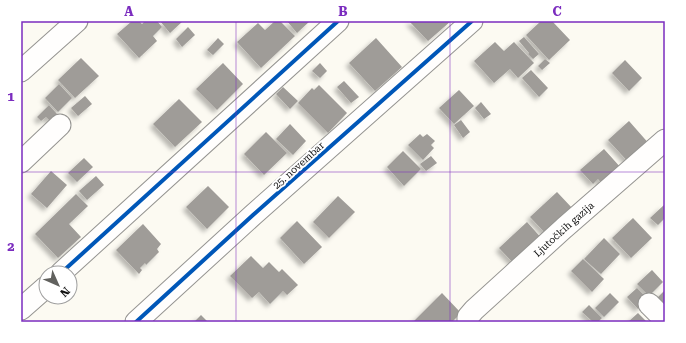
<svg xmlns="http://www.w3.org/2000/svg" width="686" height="343" viewBox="0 0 686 343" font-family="'Roboto Serif',serif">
  <defs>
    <filter id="shadow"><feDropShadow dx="-3.5" dy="3.5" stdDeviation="2" flood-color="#0004"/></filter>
  </defs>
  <rect width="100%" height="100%" fill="#fcfaf2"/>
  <path fill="#9f9c98" filter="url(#shadow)" d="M132 21H139L142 24 145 21H157L162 27 153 36 157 41 139 58 117 34Z
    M160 21H183L170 33Z
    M275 21H280L295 36 261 68 237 42 258 23 265 30Z
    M287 21H310L297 33Z
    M409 21H451L428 41Z
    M541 21H552L570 40 549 60 526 35Z
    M188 27 195 35 182 47 176 39Z
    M524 37 539 54 533 59 528 54 529 53 519 41Z
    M218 38 224 44 213 55 207 50Z
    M376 38 402 67 375 91 349 63Z
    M495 42 504 51 514 42 534 63 518 78 510 69 494 83 474 61Z
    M81 58 99 76 75 98 58 80Z
    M545 59 550 63 542 70 538 66Z
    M625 60 642 78 629 91 612 73Z
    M223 63 243 84 217 110 196 89Z
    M320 63 327 71 320 78 312 71Z
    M531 70 548 88 539 97 522 78Z
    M344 81 359 97 351 103 337 87Z
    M59 84 72 98 58 112 45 98Z
    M319 85 347 113 328 133 298 103 312 88 314 90Z
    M283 87 298 101 290 109 276 94Z
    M459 90 474 106 454 124 439 108Z
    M85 96 92 104 78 116 71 108Z
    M179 99 202 122 175 147 153 124Z
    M481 102 491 114 484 119 475 108Z
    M49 105 57 114 50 121 46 117 41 121 37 117Z
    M461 120 470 132 463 138 454 125Z
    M629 121 651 146 631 165 608 140Z
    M290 124 306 141 293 155 276 139Z
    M266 132 287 153 264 175 244 154Z
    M420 134 423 137 427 134 435 141 431 145 434 148 423 160 408 145Z
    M604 149 622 169 603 185 598 179 593 184 580 170Z
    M403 151 421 169 404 186 387 167Z
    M431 156 437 163 426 171 420 164Z
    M84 158 93 167 77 182 68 173Z
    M51 171 67 185 47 208 31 194Z
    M96 176 104 185 87 200 79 191Z
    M208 186 229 207 207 229 186 207Z
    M557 192 573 209 546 234 530 217Z
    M76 194 88 206 69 224 81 237 58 258 35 234Z
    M338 196 355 212 329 238 313 222Z
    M664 205 665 218 658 225 650 218Z
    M633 218 652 238 631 258 612 238Z
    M297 221 322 247 304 264 280 238Z
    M527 222 544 241 517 267 499 248Z
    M143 224 161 244 157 249 159 252 146 265 145 263 140 268 142 270 139 274 116 250Z
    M604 238 620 254 601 274 584 259Z
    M251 256 263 268 269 262 279 272 282 269 298 285 287 295 283 291 270 304 259 292 252 298 230 276Z
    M583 259 604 279 592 292 571 271Z
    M652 270 663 282 649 296 637 284Z
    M637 288 648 299 638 309 627 297Z
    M665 290V307L656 299Z
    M442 293 461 313 452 322H415L414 321Z
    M610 293 619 302 604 317 595 308Z
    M589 305 602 318 598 322H593L582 312Z
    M638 313 647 322H628Z
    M201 315 208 322H194Z"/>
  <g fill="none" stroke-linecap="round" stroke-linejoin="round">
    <defs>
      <g id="minor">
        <path d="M21 71 77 21"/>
        <path d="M21 162 60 125"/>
        <path d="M61 273 338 21"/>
        <path d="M649 304 665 320"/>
        <path d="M21 309 46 287"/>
        <path d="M136 322 253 215 472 21"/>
        <path id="s1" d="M468 322V317L474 310 564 228 665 140"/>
      </g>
    </defs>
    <use href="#minor" stroke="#959491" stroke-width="23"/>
    <use href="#minor" stroke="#fffefd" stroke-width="21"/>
    <defs>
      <path id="cycleway" d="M61 273 338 21
        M136 322 253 215 472 21"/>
    </defs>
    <use href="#cycleway" stroke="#fff" stroke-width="6"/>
    <use href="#cycleway" stroke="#0057b8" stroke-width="4"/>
  </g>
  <path fill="none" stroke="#7b2cbf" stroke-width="1" stroke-opacity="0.55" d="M236 21V322M450 21V322M21 172H665"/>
  <g text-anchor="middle" stroke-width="4" stroke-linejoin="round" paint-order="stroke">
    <g font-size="10" fill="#0e0e0e" stroke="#fff">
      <text transform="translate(298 165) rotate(-42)" y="4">25. novembar</text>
      <text dy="4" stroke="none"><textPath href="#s1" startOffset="135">Ljutočkih gazija</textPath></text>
    </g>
  </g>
  <rect width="686" height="343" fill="none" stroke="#ffffff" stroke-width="44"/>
  <g transform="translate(58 285) rotate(135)"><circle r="19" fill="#ffffff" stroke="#9f9f9f"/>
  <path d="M0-3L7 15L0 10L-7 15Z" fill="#61615e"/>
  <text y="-6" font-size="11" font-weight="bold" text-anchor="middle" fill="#0e0e0e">N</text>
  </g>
  <rect x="22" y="22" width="642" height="299" fill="none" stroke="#7b2cbf" stroke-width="1.5"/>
  <g font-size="13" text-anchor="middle" font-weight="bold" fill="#7b2cbf">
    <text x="129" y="16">A</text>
    <text x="343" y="16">B</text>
    <text x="557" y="16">C</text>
    <text x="11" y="101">1</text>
    <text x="11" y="251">2</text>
  </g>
</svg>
